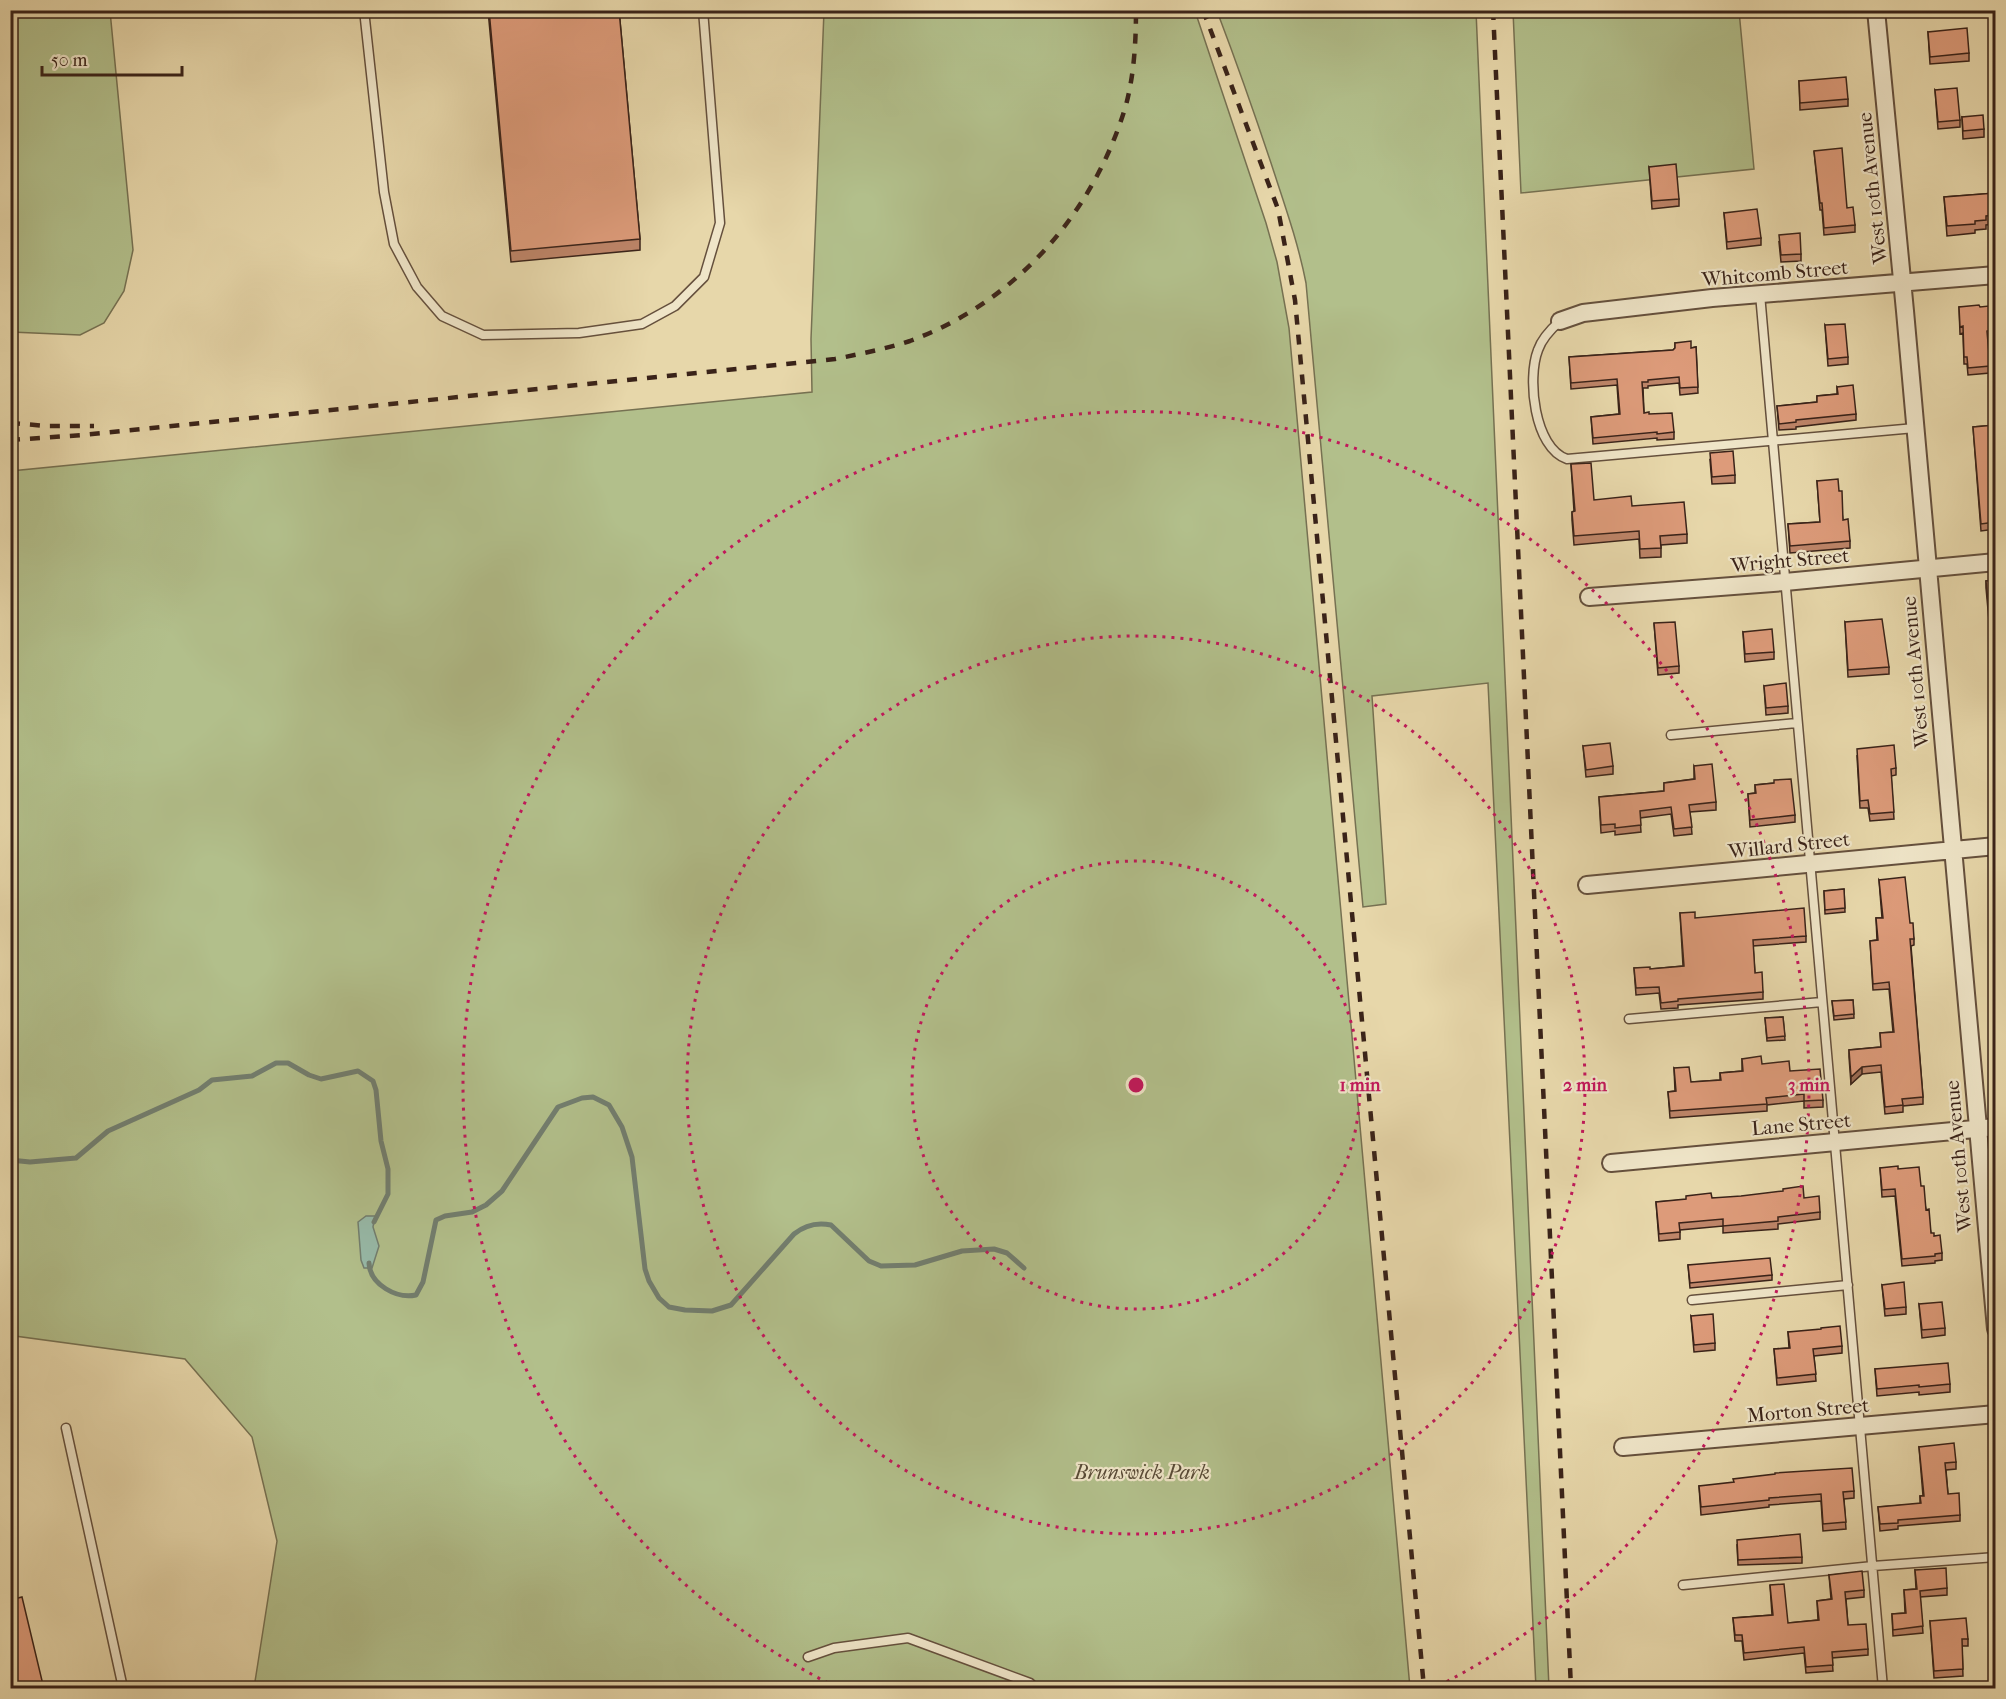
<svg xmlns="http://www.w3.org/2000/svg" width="2006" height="1699" viewBox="0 0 2006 1699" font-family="'IM FELL French Canon',serif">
  <rect width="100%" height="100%" fill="#e7d7aa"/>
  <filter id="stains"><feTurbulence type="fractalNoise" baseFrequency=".00333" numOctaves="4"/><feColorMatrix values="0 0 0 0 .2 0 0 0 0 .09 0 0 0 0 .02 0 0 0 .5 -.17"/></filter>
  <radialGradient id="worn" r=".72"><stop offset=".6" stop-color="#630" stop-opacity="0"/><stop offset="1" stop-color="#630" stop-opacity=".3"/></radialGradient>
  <path fill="#b2bf8b" stroke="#767152" stroke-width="1.5" d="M11 10 110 11 133 250 124 291 104 323 80 335 11 332Z
    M824 11H1195L1266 223 1277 262 1289 328 1410 1688H254L277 1541 252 1437 185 1359 15 1336 11 1317V471L812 392 811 339Z
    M1217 11H1476L1549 1688H1536L1488 683 1372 696 1386 904 1363 907 1306 283C1298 242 1284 203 1271 163 1254 112 1236 61 1217 11Z
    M1513 11H1739L1754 169 1521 193Z"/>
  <path fill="#97baa9" stroke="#727e6f" stroke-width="1.5" d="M366 1216H375L373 1227 379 1246 372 1268H364L361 1260 358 1222Z"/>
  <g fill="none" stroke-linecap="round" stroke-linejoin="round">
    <path stroke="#727e6f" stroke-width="5" d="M10 1160 30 1162 76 1158 108 1131 199 1090 212 1080 252 1076 276 1063H288L309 1075 321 1079 358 1071 373 1081 376 1090 381 1141 388 1169V1194L374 1222
      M369 1263C370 1285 397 1299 416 1295L423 1282 436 1220 445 1216 472 1212 486 1205 502 1191 558 1107 582 1098 593 1097 609 1105 622 1127 632 1157 645 1269 649 1281 659 1298 669 1307 685 1310 712 1311 731 1305 794 1234C805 1225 817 1222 831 1225L869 1261 881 1266 915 1265 962 1251 994 1249 1007 1253 1024 1268"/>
    <defs>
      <path id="lane" d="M364 10 384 192 394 244 417 287 442 316 483 335 579 333 642 324 675 306 704 277 720 223 703 10
        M1760 294 1883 1688
        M1560 321C1551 329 1542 338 1538 350 1527 378 1534 448 1567 459L1915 428
        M1671 735 1797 723
        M1629 1019 1822 1002
        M1692 1300 1848 1285
        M66 1428 123 1688
        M1683 1585 1873 1566 1996 1557
        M808 1657 834 1648 908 1638 1030 1683 1035 1688"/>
      <path id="street" d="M1876 10 1905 311 1996 1329
        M1560 321 1583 313 1712 298 1996 275
        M1589 597 1785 582 1996 562
        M1587 885 1996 846
        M1611 1163 1996 1127
        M1623 1447 1996 1414"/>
    </defs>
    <use href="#lane" stroke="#65503d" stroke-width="11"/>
    <use href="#street" stroke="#65503d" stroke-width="20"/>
    <use href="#lane" stroke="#efe5c8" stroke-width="8"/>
    <use href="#street" stroke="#efe5c8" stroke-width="16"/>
    <path stroke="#3a2319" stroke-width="4.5" stroke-dasharray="10 10" stroke-linecap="butt" d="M1203 10 1278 209 1295 300 1424 1688
      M1493 10 1571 1688
      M10 423 47 426H94
      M10 440 83 435 835 359C860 354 885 349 910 341 1016 302 1094 213 1126 105 1134 75 1136 42 1136 10"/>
  </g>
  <path fill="#be8569" stroke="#3a2319" stroke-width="1.5" d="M488 10H619L640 239V250L511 262Z
    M1928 32 1969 53V61L1930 64Z
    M1799 81 1848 99V106L1800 110Z
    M1935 90 1960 120V127L1938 129Z
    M1962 117 1984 129V137L1963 139Z
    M1814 151 1847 208 1855 225V232L1824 235 1822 210H1820Z
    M1649 167 1679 199V206L1652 209Z
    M1995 193V224L1986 225V229L1975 230V233L1947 236 1944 197Z
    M1724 213 1761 238V245L1727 249Z
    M1779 242 1801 254V261L1781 262Z
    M1959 307H1980L1991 330V337L1988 338 1990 373 1968 375 1967 364H1964L1963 333 1960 334Z
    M1825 325 1848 357V364L1828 366Z
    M1675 343 1691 348 1696 347 1698 393 1680 395 1679 383 1648 386V388H1643L1644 413 1649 414 1674 432V439L1657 440V438L1593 444 1591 417 1619 414 1617 385 1571 389 1569 357 1673 350 1675 348Z
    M1837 387 1856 414V420L1796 427V429L1779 430 1777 406 1817 402V396L1837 394Z
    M1995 425V529L1981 531 1973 427Z
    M1710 460 1735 475V483L1712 484Z
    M1571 464 1594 500 1632 506 1687 534V543L1661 545V557L1640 558 1639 539 1574 545 1572 520V512L1574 511Z
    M1817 481 1839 491 1843 520 1850 541V548L1790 553 1788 524 1820 522Z
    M1995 580V686L1986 588V581Z
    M1845 622 1889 667V674L1848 677Z
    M1654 623 1679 666V673L1658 675Z
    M1743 632 1774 652V659L1745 662Z
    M1764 686 1788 706V713L1766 715Z
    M1583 746 1613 766V774L1586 777Z
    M1857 756 1896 768V775L1891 776 1894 819 1870 821 1868 808H1860Z
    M1694 766 1716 802V810L1690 812 1692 834 1674 836 1671 814 1640 818 1641 832 1615 835V831L1601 833 1599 797 1664 791V783L1694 779Z
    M1774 783 1795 815V822L1750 827 1748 794 1755 793V785Z
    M1879 880 1910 923 1914 939V945L1911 946 1923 1097V1104L1903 1106V1112L1885 1114 1881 1072 1862 1074 1851 1084 1849 1057V1050L1881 1047 1880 1033 1893 1032 1889 989 1873 990 1870 941 1877 940 1876 918H1882Z
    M1844 889 1845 912 1825 914 1824 891Z
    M1680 913 1695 918 1806 936V942L1753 946 1755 973 1763 992V999L1678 1005V1008L1661 1009 1659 993 1636 995 1634 968 1650 969 1683 966Z
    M1853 1000 1854 1018 1834 1020 1832 1001Z
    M1783 1017 1785 1040 1767 1041 1765 1018Z
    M1742 1059 1790 1071 1823 1100V1107L1804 1108V1101L1767 1105V1111L1670 1118 1668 1092 1675 1091 1674 1068 1691 1082 1720 1080V1073L1742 1071Z
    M1880 1168 1898 1169 1921 1186 1931 1233 1934 1236 1942 1253V1260L1935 1261V1263L1902 1266 1895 1196 1882 1197Z
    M1712 1198H1804L1820 1212V1219L1778 1224V1229L1723 1233V1226L1680 1230V1239L1659 1241 1656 1202Z
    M1688 1265 1772 1275V1280L1690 1288Z
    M1882 1285 1906 1307V1314L1885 1316Z
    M1919 1304 1945 1328V1335L1922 1338Z
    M1691 1316 1715 1343V1350L1694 1352Z
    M1788 1332 1842 1346V1353L1814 1356 1816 1381 1777 1385 1774 1349 1789 1348Z
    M1875 1369 1950 1384V1392L1919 1395V1392L1877 1396Z
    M1919 1447 1956 1462V1469L1946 1470 1948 1494 1960 1515V1521L1898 1526V1529L1880 1531 1878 1507 1920 1504V1496H1923Z
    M1699 1486 1854 1491V1498L1844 1499 1846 1529 1823 1531 1821 1501 1769 1505V1507L1701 1515Z
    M1737 1545 1802 1557V1563L1738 1565Z
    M1915 1570 1947 1588V1595L1920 1597 1923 1633 1893 1636 1892 1614 1905 1613 1904 1590 1916 1589Z
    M1829 1575 1864 1590V1597L1846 1599 1848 1625 1868 1649V1655L1832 1658 1833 1671 1806 1673 1804 1653 1744 1660 1742 1641H1735L1733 1618 1772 1615 1770 1585 1788 1623 1818 1620 1817 1601 1831 1599Z
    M1930 1621 1968 1639V1646H1962L1963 1676 1934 1678Z"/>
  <path fill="#9b6c55" stroke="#3a2319" stroke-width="1.5" d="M1862 1067V1074L1851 1084V1077Z"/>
  <path fill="#dd9b7a" stroke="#3a2319" stroke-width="1.5" d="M489 10H619L640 239 511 251Z
    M1967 28 1969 53 1930 57 1928 32Z
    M1846 77 1848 99 1800 103 1799 81Z
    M1957 88 1960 120 1938 122 1935 90Z
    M1983 115 1984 129 1963 131 1962 117Z
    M1842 148 1847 208 1853 207 1855 225 1824 228 1822 203H1820L1814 151Z
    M1676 164 1679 199 1652 201 1649 167Z
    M1995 193V215L1986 216V220L1975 221V224L1947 226 1944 197Z
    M1757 209 1761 238 1727 242 1724 213Z
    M1800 233 1801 254 1781 255 1779 235Z
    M1979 305 1980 307 1989 306 1991 330 1987 331 1990 366 1968 368 1967 357H1964L1963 326 1960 327 1959 307Z
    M1845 324 1848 357 1828 359 1825 325Z
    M1691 341V348L1696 347 1698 387 1680 388 1679 377 1648 380V382H1642L1644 413 1649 412V414L1672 413 1674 432 1657 434V432L1593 438 1591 417 1620 414 1617 379 1571 383 1569 357 1673 350 1675 348V343Z
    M1853 385 1856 414 1796 420V422L1779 424 1777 406 1817 402V396L1838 394 1837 387Z
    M1995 425V522L1981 524 1973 427Z
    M1733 451 1735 475 1712 477 1710 453Z
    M1591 463 1594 500 1631 496 1632 506 1684 502 1687 534 1660 536 1661 548 1640 549 1639 531 1574 536 1572 512 1575 511 1571 464Z
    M1838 479 1839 491H1842L1843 520 1848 519 1850 541 1790 546 1788 524 1820 522 1817 481Z
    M1995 580V679L1986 581Z
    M1882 619 1889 667 1848 670 1845 622Z
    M1675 622 1679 666 1658 668 1654 623Z
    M1772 629 1774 652 1745 654 1743 632Z
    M1786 683 1788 706 1766 708 1764 686Z
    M1610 743 1613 766 1586 770 1583 746Z
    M1894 745 1896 768 1891 769 1894 812 1870 814 1868 800 1860 801 1857 749Z
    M1712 764 1716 802 1689 805 1692 827 1674 829 1671 807 1640 811 1641 825 1615 828V824L1601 825 1599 797 1664 791V783L1695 779 1694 766Z
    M1791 779 1795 815 1750 820 1748 794 1756 793 1755 785 1774 783V780Z
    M1905 877 1910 923H1913L1914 939H1910L1923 1097 1902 1099 1903 1105 1885 1107 1881 1065 1862 1067 1851 1077 1849 1050 1881 1047 1880 1033 1894 1032 1889 982 1873 984 1870 941 1878 940 1876 918H1883L1879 880Z
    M1844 889 1845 908 1825 910 1824 891Z
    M1804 908 1806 936 1753 940 1755 973 1762 972 1763 992 1678 999V1001L1661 1003 1659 987 1636 988 1634 968 1650 967V969L1684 966 1680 913 1695 912V918Z
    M1853 1000 1854 1014 1834 1016 1832 1001Z
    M1783 1017 1785 1036 1767 1038 1765 1018Z
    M1761 1056 1762 1064 1789 1061 1790 1071 1820 1069 1823 1100 1804 1101V1094L1766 1098 1767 1104 1670 1111 1668 1092 1676 1091 1674 1068 1689 1067 1691 1082 1721 1080 1720 1073 1743 1071 1742 1059Z
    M1898 1166V1169L1919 1167 1921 1186H1924L1926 1210 1929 1209 1931 1233H1934V1236L1940 1235 1942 1253 1935 1254V1256L1902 1259 1895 1189 1882 1190 1880 1168Z
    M1803 1186 1804 1198 1819 1196 1820 1212 1778 1217V1221L1723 1226V1219L1679 1223 1680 1232 1659 1234 1656 1202 1686 1199V1196L1711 1193 1712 1198 1741 1196 1783 1191V1189Z
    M1770 1258 1772 1275 1690 1283 1688 1265Z
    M1904 1282 1906 1307 1885 1309 1882 1285Z
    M1942 1302 1945 1328 1922 1330 1919 1304Z
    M1713 1314 1715 1343 1694 1345 1691 1316Z
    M1840 1326 1842 1346 1813 1349 1816 1374 1777 1378 1774 1349 1790 1348 1788 1332 1821 1329V1328Z
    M1948 1363 1950 1384 1919 1387V1385L1877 1389 1875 1369Z
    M1954 1443 1956 1462 1945 1463 1948 1494 1959 1493 1960 1515 1898 1520V1523L1880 1524 1878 1507 1921 1503 1920 1496H1924L1919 1447Z
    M1852 1468 1854 1491 1843 1492 1846 1522 1823 1524 1821 1494 1769 1498V1500L1701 1507 1699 1486 1734 1482 1733 1479 1775 1474V1473Z
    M1800 1534 1802 1557 1738 1560 1737 1540Z
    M1946 1568 1947 1588 1920 1591 1923 1626 1893 1630 1892 1614 1906 1613 1904 1590 1917 1589 1915 1570Z
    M1862 1571 1864 1590 1845 1592 1848 1625 1866 1624 1868 1649 1832 1652 1833 1665 1806 1667 1804 1647 1744 1653 1742 1635H1735L1733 1618 1773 1615 1770 1585 1784 1584 1788 1623 1819 1620 1817 1601 1832 1599 1829 1575Z
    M22 1597 44 1689H10V1600Z
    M1966 1618 1968 1639H1962L1963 1669 1934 1671 1930 1621Z"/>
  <g fill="none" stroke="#c2185b" stroke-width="3" stroke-dasharray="3 6">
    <circle cx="1136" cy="1085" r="224"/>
    <circle cx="1136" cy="1085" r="449"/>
    <path d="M836 1687A673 673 0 1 1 1436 1687"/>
  </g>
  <g text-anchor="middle" stroke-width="4.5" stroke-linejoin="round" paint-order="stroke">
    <g font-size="20" fill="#3a2319" stroke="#efe5c8">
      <text transform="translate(1872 188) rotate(-96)" y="7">West 10th Avenue</text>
      <text transform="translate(1775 273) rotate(-5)" y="7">Whitcomb Street</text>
      <text transform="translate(1790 560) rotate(-5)" y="7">Wright Street</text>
      <text transform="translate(1915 672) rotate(-95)" y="7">West 10th Avenue</text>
      <text transform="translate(1789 845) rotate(-6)" y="7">Willard Street</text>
      <text transform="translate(1801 1124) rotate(-5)" y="7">Lane Street</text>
      <text transform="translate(1958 1156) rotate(-95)" y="7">West 10th Avenue</text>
      <text transform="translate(1808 1410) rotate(-5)" y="7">Morton Street</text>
    </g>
    <g font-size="20" font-style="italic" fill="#584a36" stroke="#efe5c8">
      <text x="1142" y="1479">Brunswick Park</text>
    </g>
  </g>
  <circle cx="1136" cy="1085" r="9" fill="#c2185b" stroke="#efe5c8" stroke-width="3"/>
  <g font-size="18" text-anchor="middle" font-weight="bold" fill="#c2185b" stroke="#efe5c8" stroke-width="4.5" stroke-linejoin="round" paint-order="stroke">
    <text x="1360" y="1091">1 min</text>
    <text x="1585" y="1091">2 min</text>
    <text x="1809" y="1091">3 min</text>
  </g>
  <rect width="2006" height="1699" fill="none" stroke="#e7d7aa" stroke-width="36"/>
  <rect x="12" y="12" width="1982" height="1675" fill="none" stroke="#3a2319" stroke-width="3"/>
  <rect x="18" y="18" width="1970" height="1663" fill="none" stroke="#3a2319" stroke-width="1.5"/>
  <path d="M42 66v9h140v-9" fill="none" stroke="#3a2319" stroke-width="3"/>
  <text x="51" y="66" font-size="18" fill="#3a2319" stroke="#efe5c8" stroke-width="4.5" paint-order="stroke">50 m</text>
  <rect width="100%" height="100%" filter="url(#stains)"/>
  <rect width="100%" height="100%" fill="url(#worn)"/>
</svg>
